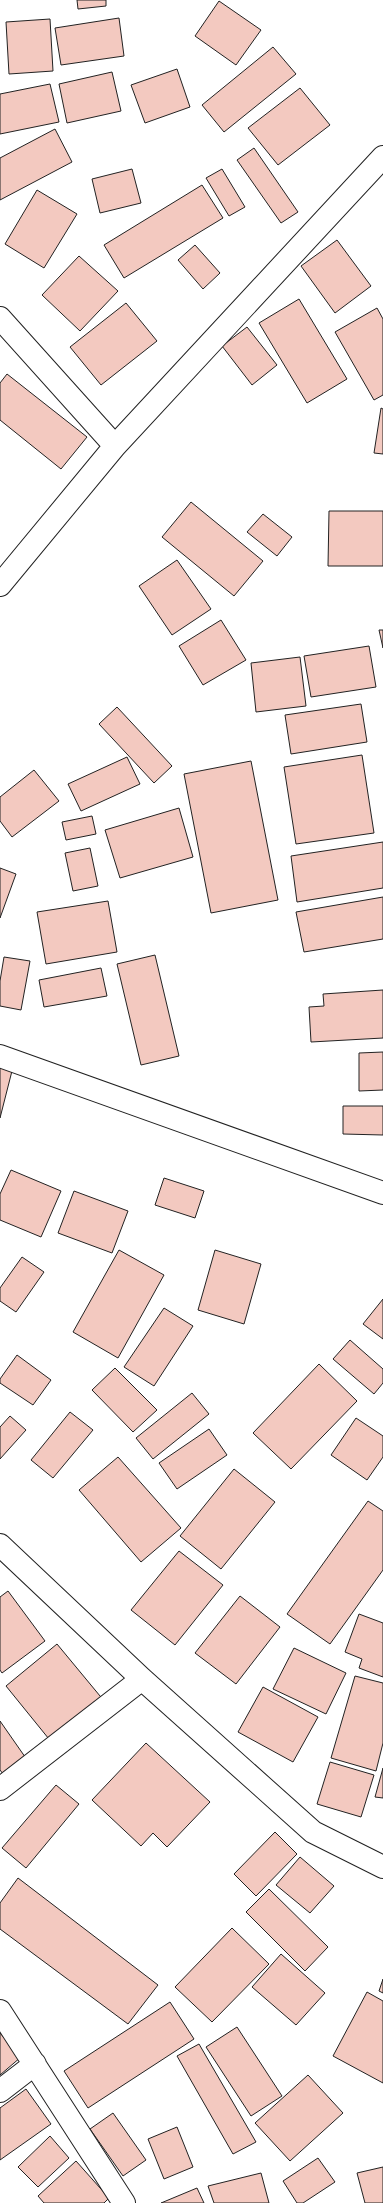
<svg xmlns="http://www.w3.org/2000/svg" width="383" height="2203" viewBox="0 0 383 2203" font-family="Raleway,sans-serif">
  <rect width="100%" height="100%" fill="#fff"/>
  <path fill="#f3c9c0" stroke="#222" d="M77 0H106V6L78 9Z
    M219 1 261 30 236 65 195 36Z
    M119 18 124 56 61 65 55 28Z
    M50 19 53 71 9 74 6 22Z
    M273 47 296 74 224 132 202 105Z
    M177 69 190 107 145 123 131 85Z
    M112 72 121 111 67 123 59 84Z
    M50 84 59 122 0 134V94Z
    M300 88 330 125 278 165 248 128Z
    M55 129 72 162 0 200V158Z
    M254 148 298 212 281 223 237 160Z
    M132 169 141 203 100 213 92 179Z
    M222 169 245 207 229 216 206 178Z
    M202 185 223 218 124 278 104 245Z
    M37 190 77 214 44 268 5 244Z
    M337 240 371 286 335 313 301 266Z
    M195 245 220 273 203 289 178 260Z
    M79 256 118 291 80 331 42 295Z
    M299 299 347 379 307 403 259 323Z
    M126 303 157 341 101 385 70 347Z
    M377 308 383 319V395L374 400 335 332Z
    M247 327 277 365 252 385 222 346Z
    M7 374 87 437 61 469 0 420V383Z
    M381 408 383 409V454L374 453Z
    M191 502 263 561 234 596 162 537Z
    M329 511H383V566H328Z
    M263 514 292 537 277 556 247 532Z
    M177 560 211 609 172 635 139 586Z
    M221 620 246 660 203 685 179 646Z
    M379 630H383V648Z
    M369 646 376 687 311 697 304 656Z
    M300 657 306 706 256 712 251 663Z
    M361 704 367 742 291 754 285 715Z
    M117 707 172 766 154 783 99 724Z
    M362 755 374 833 296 844 284 767Z
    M127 757 140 784 81 811 68 784Z
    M251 761 278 900 211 913 184 774Z
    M34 770 59 801 12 837 0 821V797Z
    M179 808 193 857 120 878 105 830Z
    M92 816 96 834 66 840 62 822Z
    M383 842V888L297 902 291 856Z
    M90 848 98 886 73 891 65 853Z
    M0 868 16 874 0 918Z
    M383 897V939L304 952 296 912Z
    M108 901 117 952 46 964 37 912Z
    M155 955 179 1056 141 1065 117 964Z
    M4 957 30 961 21 1010 0 1006V981Z
    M101 968 107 996 44 1007 39 980Z
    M383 990V1038L311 1042 309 1007 324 1006 323 994Z
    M383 1052V1090L359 1091V1053Z
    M0 1064 13 1067 0 1118Z
    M343 1106H383V1135L343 1134Z
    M11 1170 61 1191 41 1237 0 1220V1194Z
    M164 1178 204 1191 195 1218 155 1205Z
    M74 1191 128 1211 112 1253 58 1233Z
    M119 1250 164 1275 118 1358 73 1332Z
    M215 1250 261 1264 244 1324 198 1310Z
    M22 1257 44 1272 16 1312 0 1301V1288Z
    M383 1299V1339L363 1324Z
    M164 1308 193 1326 154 1386 124 1367Z
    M350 1340 383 1369V1383L374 1394 333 1359Z
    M17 1355 51 1380 33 1405 0 1383V1379Z
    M319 1364 357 1401 291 1469 253 1433Z
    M115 1368 157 1410 133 1432 92 1390Z
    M192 1393 209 1414 153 1459 136 1438Z
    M70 1412 93 1430 53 1478 31 1460Z
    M10 1416 26 1430 0 1459V1427Z
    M356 1418 383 1436V1457L367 1480 331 1455Z
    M209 1429 227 1455 177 1489 159 1463Z
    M118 1457 181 1528 141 1562 79 1490Z
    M234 1469 275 1502 221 1569 180 1536Z
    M368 1501 383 1511V1570L330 1644 287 1614Z
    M179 1551 223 1585 175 1645 131 1610Z
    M8 1591 45 1641 2 1673 0 1670V1597Z
    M240 1596 280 1627 236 1684 195 1653Z
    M359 1614 383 1623V1677L359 1668 362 1659 345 1652Z
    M57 1644 105 1702 53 1744 6 1686Z
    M294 1648 346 1673 326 1714 273 1689Z
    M355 1676 383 1683V1743L376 1771 331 1758Z
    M263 1687 318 1717 293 1762 238 1732Z
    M0 1721 30 1764 7 1779 0 1770Z
    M146 1743 210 1802 167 1847 153 1833 141 1846 92 1800Z
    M330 1762 374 1775 361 1817 317 1804Z
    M383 1768V1798L375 1797Z
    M56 1785 79 1804 26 1868 2 1848Z
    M275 1832 297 1854 256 1896 234 1874Z
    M300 1857 334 1886 310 1913 276 1885Z
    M18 1878 158 1985 128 2024 0 1929V1903Z
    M269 1889 328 1947 305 1971 246 1912Z
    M232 1928 269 1964 212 2022 175 1987Z
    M281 1954 325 1993 296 2025 252 1987Z
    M383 1979V1993L379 1991Z
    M367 1992 383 2001V2083L333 2056Z
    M170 2002 194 2039 88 2108 64 2071Z
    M237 2027 282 2096 251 2116 206 2047Z
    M0 2033 21 2057 0 2075Z
    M199 2044 256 2142 233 2154 177 2056Z
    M308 2075 343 2113 290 2161 255 2123Z
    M26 2089 51 2124 0 2160V2108Z
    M113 2113 146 2160 123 2176 90 2129Z
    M177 2127 193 2167 164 2179 148 2139Z
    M50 2136 69 2158 38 2187 18 2167Z
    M318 2158 335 2182 303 2203H297L283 2181Z
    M76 2161 109 2198 104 2203H44L38 2196Z
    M383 2167V2203H365L357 2173Z
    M261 2173 269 2203H214L208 2186Z
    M197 2188 204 2203H161Z"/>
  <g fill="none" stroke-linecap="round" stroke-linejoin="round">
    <defs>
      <path id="minor" d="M0 318 115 446
        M0 585 115 446 383 157
        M0 1056 383 1193
        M0 1545 142 1679 313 1832 383 1867
        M0 1789 142 1679
        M0 2011 124 2203
        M0 2091 35 2064"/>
    </defs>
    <use href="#minor" stroke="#222" stroke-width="24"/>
    <use href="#minor" stroke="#fff" stroke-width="22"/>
  </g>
</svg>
